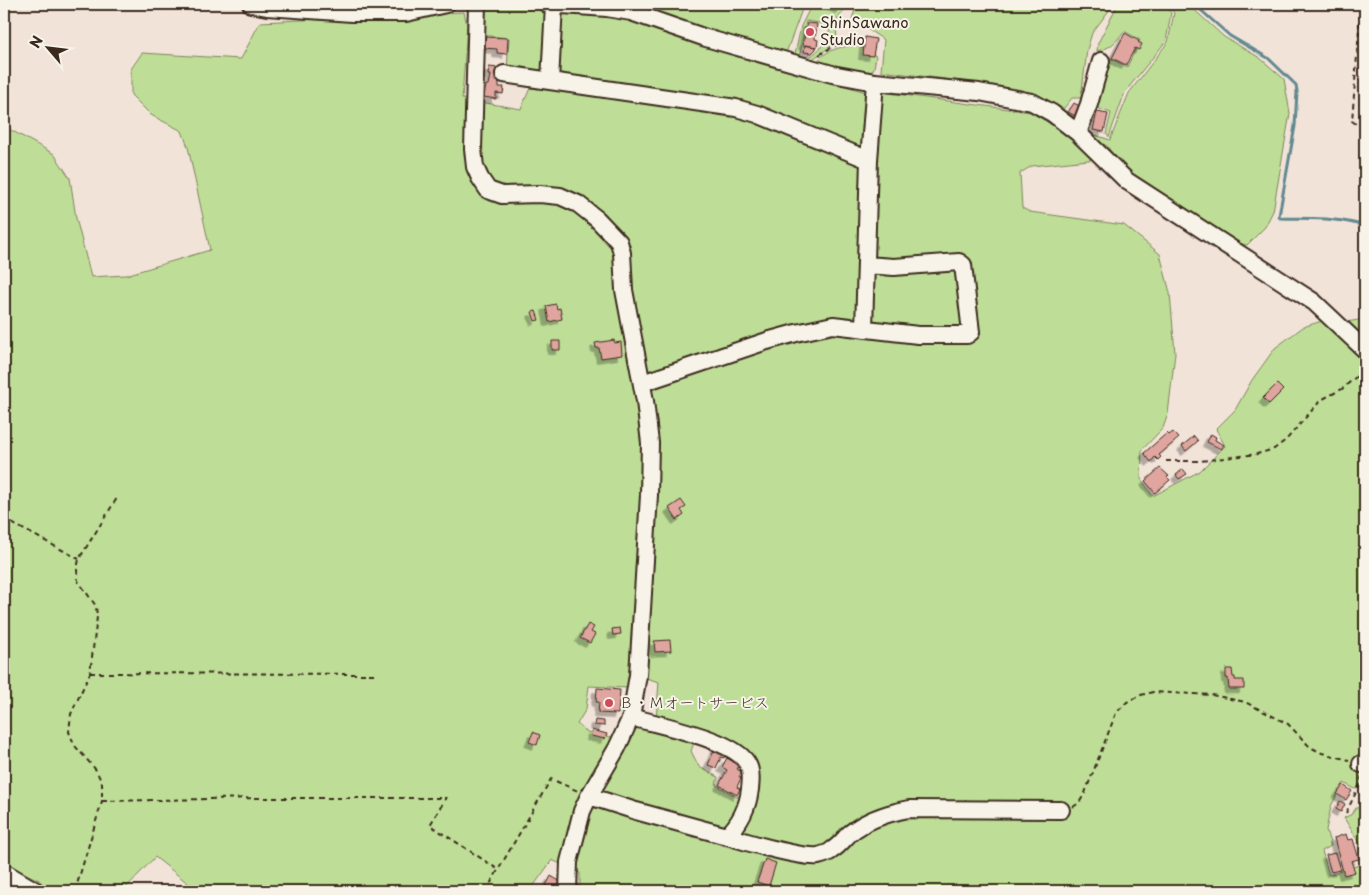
<svg xmlns="http://www.w3.org/2000/svg" width="1369" height="895" viewBox="0 0 1369 895" font-family="'Playpen Sans','Klee One',sans-serif">
  <defs>
    <filter id="shadow"><feDropShadow dx="-4.5" dy="4.5" stdDeviation="0" flood-color="#0004"/></filter>
  </defs>
  <rect width="100%" height="100%" fill="#f2e3d9"/>
  <filter id="ink" filterUnits="userSpaceOnUse"><feTurbulence type="fractalNoise" baseFrequency=".02" numOctaves="2"/><feDisplacementMap in="SourceGraphic" scale="10" xChannelSelector="R" yChannelSelector="G"/><feConvolveMatrix kernelMatrix="1 2 1 2 8 2 1 2 1" color-interpolation-filters="sRGB"/></filter>
  <g filter="url(#ink)">
    <path fill="#bede97" stroke="#7c845a" fill-rule="evenodd" d="M487 4H520L551 7 547 77 507 71 509 38 481 35 484 7Z
      M616 4H804L786 53Z
      M812 4H848L836 22 837 42 807 63 794 59 801 26ZM806 21 819 23 830 28C826 44 821 49 808 58L800 55Z
      M857 4H1114L1092 33 1087 50 1081 98H1072L1061 112 1023 90 985 84 881 71 884 40 852 19Z
      M1118 4H1164L1171 13 1166 41 1125 92 1109 137 1106 134 1111 113 1091 106 1105 61 1108 57 1127 67 1140 40 1124 31C1117 41 1110 49 1097 51L1098 43Z
      M1167 4H1188L1224 37 1260 58 1284 79 1290 113 1273 211 1265 227 1247 245 1231 242 1129 177 1107 146 1090 137 1092 134 1110 140 1129 93 1168 42 1174 13Z
      M464 12 467 25 462 99 521 109 530 88 557 91 562 13 631 19 703 45 866 92H881L1030 112 1075 138 1097 159 1032 166 1020 173 1022 208 1030 212 1124 225 1160 254 1170 293 1175 353 1168 414 1163 428 1142 450 1141 479 1153 496 1200 471 1225 446 1216 429 1235 410 1252 380 1275 348 1303 327 1322 321 1365 358V760L1354 766 1358 773 1365 771V787L1355 789 1344 783 1331 806 1326 830 1331 846 1322 851 1329 875 1365 863V891H580V873L552 860 530 891H194V888L155 857 123 891H48L39 880 4 864V130L9 129 54 154 70 178 76 218 91 277 126 275 210 250 188 147 182 131 151 115 131 95V69L142 53 241 59 260 22ZM636 675 659 682 656 720 751 762 745 791 737 797 716 785 718 777 699 767 691 751 695 740 636 725 616 738 587 732 577 724 586 709 589 686 628 688Z
      M857 45 876 56 874 68 868 77 815 65C822 50 843 46 857 45Z
      M1365 319V343L1346 322Z
      M1356 808H1365V856L1362 847 1344 818 1352 814Z"/>
    <g fill="none" stroke-linecap="round" stroke-linejoin="round">
      <path stroke="#61888f" stroke-width="3" d="M1194 4 1230 36 1268 58 1296 85 1297 91 1295 126 1279 216 1280 218C1309 219 1338 217 1365 226"/>
    </g>
    <path fill="#dfa59e" stroke="#3b2a1e" filter="url(#shadow)" d="M827 4H843L840 9Z
      M807 23 817 24 815 39 818 40 817 47 803 45Z
      M1125 33 1139 41 1138 42 1142 44 1139 50 1135 48 1126 65 1112 58Z
      M483 37 508 38 507 54 497 53V49L483 48Z
      M865 37 876 39 873 56 863 55Z
      M805 45 816 47V49L812 53 804 52Z
      M489 67 499 68 498 76H495V81L499 82V87H504L503 94 496 93V99L484 97 486 85H489L491 75H488Z
      M1074 103 1081 107 1077 117 1068 112Z
      M1097 112 1108 114 1104 132 1093 130Z
      M556 304 557 309 560 308 562 319 549 322 546 306Z
      M536 311 539 320 535 321 532 312Z
      M614 340 615 343 621 342 622 355 601 358 599 348H596L595 343Z
      M552 341H560V350H552Z
      M1277 384 1283 390 1269 404 1263 398Z
      M1173 432 1179 438 1159 455 1161 457 1158 460 1155 457 1151 462 1144 453 1167 433 1169 435Z
      M1211 434 1216 437 1215 440 1224 445 1221 449 1207 442Z
      M1194 436 1198 441 1186 451 1182 446Z
      M1160 468 1169 476 1167 477 1170 480 1155 493 1145 481Z
      M1183 469 1187 474 1179 479 1176 475Z
      M681 500 686 507 681 510 684 515 677 520 669 508Z
      M588 624 594 627 591 632 595 634 590 643 580 638Z
      M620 628 621 634 613 635 612 629Z
      M670 640 671 651 655 652 654 641Z
      M1226 669H1232L1233 677H1235V680H1244V689H1229L1228 678H1226Z
      M597 688 620 690 618 714 598 713 599 702H596Z
      M595 720 604 721V726L594 725Z
      M592 730 607 734 605 739 591 736Z
      M533 732 540 735 537 745 529 742Z
      M716 746 727 751 724 758 721 757 716 768 708 765Z
      M727 758 740 765 737 769 742 772 739 777 741 778 737 787 740 789 737 795 719 785 727 770 722 767Z
      M1343 785 1352 791 1346 800 1337 794Z
      M1340 801 1345 804 1341 812 1336 809Z
      M1346 834 1348 840 1353 839 1359 859 1351 861 1355 872 1344 875 1334 838Z
      M1335 853 1340 870 1331 872 1326 855Z
      M765 859 776 863 769 886 757 882Z
      M551 876 561 882 556 891H543Z"/>
    <g fill="none" stroke-linecap="round" stroke-linejoin="round">
      <defs>
        <path id="minor" d="M251 4 267 7 352 13H406L446 4
          M477 4 473 149 475 167 480 178 488 190 502 195 540 194 560 196 578 204 597 219 619 242 622 253 624 290 645 401 650 443 649 495 638 675 631 717 617 748 589 796 582 811 569 862 568 891
          M547 4 607 8 631 12 706 38 832 74 875 82 979 92 1032 102 1052 113 1078 133 1127 181 1314 302 1365 350
          M554 5 550 81 736 108 757 114 869 160
          M504 74 550 81
          M1078 133 1089 104 1101 61
          M864 329 869 160 875 82
          M642 383 767 341 796 333 833 325 918 335H967L971 332 963 265 959 262 894 267 866 265
          M1361 764H1365
          M589 796 636 811 727 836C740 823 748 807 750 789 751 781 752 770 747 763 733 739 658 725 631 717
          M727 836C746 842 801 858 818 856 822 855 829 853 832 850 839 846 844 839 849 834 866 820 887 813 909 809L1061 810
          M4 872 36 891"/>
      </defs>
      <use href="#minor" stroke="#3b2a1e" stroke-width="20"/>
      <path stroke="#3b2a1e" stroke-width="2" stroke-dasharray="5 4" stroke-linecap="butt" d="M1361 4 1352 121 1356 124 1365 125
        M819 55 834 46 846 42
        M1166 461H1200L1257 454 1274 449 1286 440 1321 400 1342 389 1365 369
        M4 519 79 559
        M90 673 377 674
        M102 801 261 798H446L430 825 499 870
        M1073 807 1079 803 1085 793 1116 713 1127 702 1141 695 1153 692 1212 695 1245 702 1288 724 1310 747 1322 753 1349 760
        M1346 813 1360 784 1362 776
        M75 891 102 801V783L96 770 75 746 69 732 71 714 90 673 97 617 96 606 78 581 77 570 79 559 117 498
        M486 891 551 779 578 791"/>
      <use href="#minor" stroke="#f7f3e8" stroke-width="16"/>
    </g>
  </g>
  <g fill="#d1495b" stroke="#f7f3e8" stroke-width="2">
    <circle cx="810" cy="32" r="5"/>
    <circle cx="609" cy="703" r="5"/>
  </g>
  <g text-anchor="middle" stroke-width="4" stroke-linejoin="round" paint-order="stroke">
    <g font-size="15" fill="#3b2a1e" stroke="#f7f3e8" text-anchor="start">
      <text x="820" y="28">ShinSawano<tspan x="820" dy="17">Studio</tspan></text>
      <text x="619" y="708">Ｂ・Ｍオートサービス</text>
    </g>
  </g>
  <rect width="1369" height="895" fill="none" stroke="#f7f3e8" stroke-width="20"/>
  <rect x="10" y="10" width="1349" height="875" fill="none" stroke="#3b2a1e" stroke-width="2" filter="url(#ink)"/>
  <g transform="translate(48 48) rotate(298)" stroke="#f7f3e8" stroke-width="4" paint-order="stroke">
  <path d="M0-4L9 19L0 12L-9 19Z" fill="#3b2a1e"/>
  <text y="-8" font-size="14" font-weight="bold" text-anchor="middle" fill="#3b2a1e">N</text>
  </g>
</svg>
